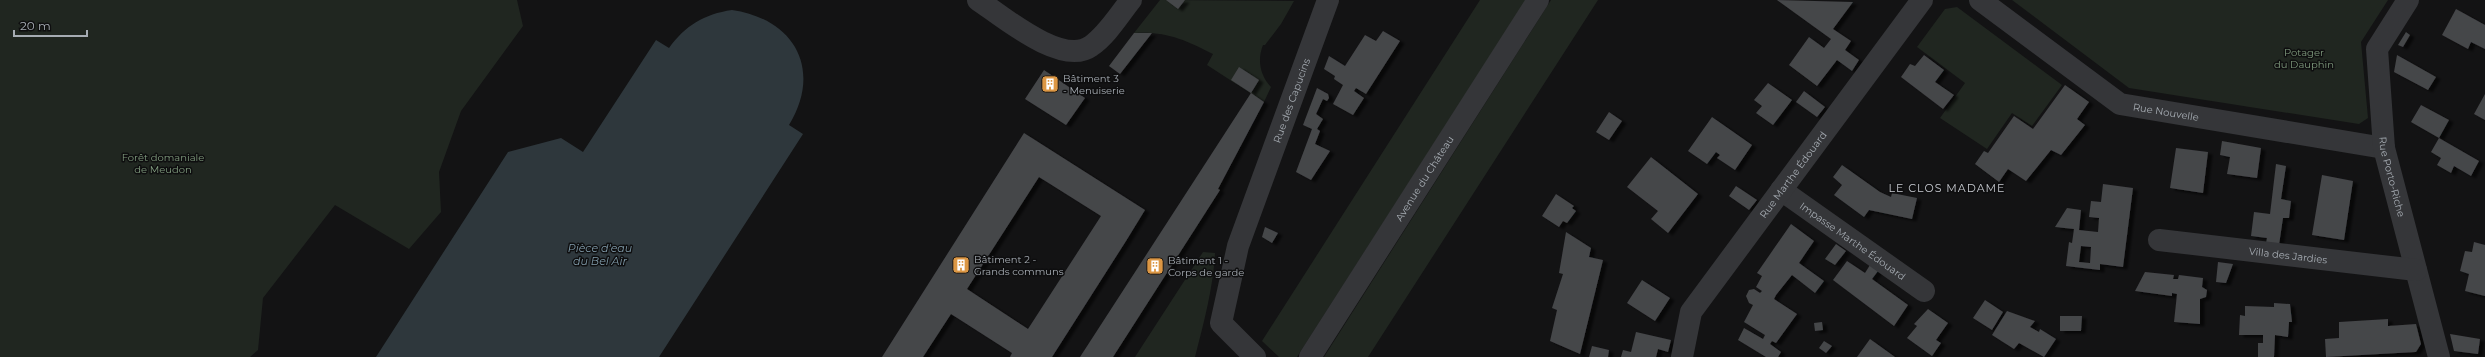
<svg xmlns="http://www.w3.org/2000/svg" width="2485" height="357" viewBox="0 0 2485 357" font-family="Montserrat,sans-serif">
  <defs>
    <filter id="shadow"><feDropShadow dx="4.5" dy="2.5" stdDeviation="1" flood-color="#0009"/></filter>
  </defs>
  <rect width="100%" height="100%" fill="#131314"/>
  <path fill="#202620" d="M0 0H517L523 26 461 111 439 172 441 212 409 249 335 205 263 298 258 350 250 357H0Z
    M1160 0 1294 1 1281 24 1265 45H1263C1257 60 1260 75 1271 87L1264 102 1207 65 1213 54C1185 40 1167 31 1134 33Z
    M1480 0H1526L1297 357H1279L1262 341Z
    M1551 0H1598L1368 357H1324Z
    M2012 0H2388L2361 42 2368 118 2359 124 2129 88Z
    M1957 7 2062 85 2032 126 2012 113 1987 149 1940 118 1965 83 1917 47 1945 9Z
    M1203 252 1215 253C1213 289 1204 322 1195 357H1135Z"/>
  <path fill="#2e373c" d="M732 10C794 19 823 69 789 125L803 134 659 357H376L508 152 561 138 583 152 656 40 669 48C685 26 704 14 732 10Z"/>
  <path fill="#454649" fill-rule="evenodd" filter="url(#shadow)" d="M1166 0H1185L1178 9Z
    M1777 0 1853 2 1833 29 1851 41 1845 50 1859 60 1852 71 1837 60 1817 86 1789 65 1809 37 1824 48 1831 39Z
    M2456 9 2485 25V49L2471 42 2468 49 2442 35Z
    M1383 31 1400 41 1366 94 1356 88 1354 91 1364 98 1353 115 1333 104 1343 85 1334 79 1335 76 1324 69 1329 56 1345 66 1365 35 1376 41Z
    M2406 32 2410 35 2403 47 2398 45Z
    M1134 33H1152L1120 74 1109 66Z
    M1924 55 1944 70 1935 82 1954 95 1943 109 1901 77 1910 64 1915 66Z
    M2397 55 2436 77 2428 90 2394 72Z
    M1239 67 1259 80 1251 93 1264 102 1218 189 1220 190 1113 357H1080L1251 93 1231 80Z
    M1044 70 1085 98 1066 125 1025 99Z
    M1768 83 1792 100 1773 125 1756 113 1762 106 1754 100Z
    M2065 85 2089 102 2077 119 2085 125 2061 155 2051 150 2026 181 2008 169 1999 182 1975 164 1984 151 1988 153 2014 116 2033 129Z
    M1317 88 1328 94 1329 98 1327 101 1323 99 1316 114 1323 119 1317 129 1320 131 1315 144 1330 151 1311 180 1296 172 1312 129 1303 125Z
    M1804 91 1825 107 1817 117 1796 102Z
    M2485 94V120L2474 114Z
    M2421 105 2449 120 2439 138 2411 122Z
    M1609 112 1622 121 1609 140 1596 132Z
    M1712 117 1752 145 1735 170 1717 158 1720 155 1716 152 1707 164 1688 151Z
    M1024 133 1145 210 1126 241 1052 357H1010L1012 353 951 314 923 357H882ZM1039 177 1101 216 1028 329 967 289Z
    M2439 138 2479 161 2471 176 2454 166 2451 173 2437 165 2441 158 2431 152Z
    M2222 141 2261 148 2257 178 2227 174 2230 157 2220 155Z
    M2176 148 2208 152 2203 193 2170 188Z
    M1651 157 1698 194 1668 233 1651 219 1658 211 1627 187Z
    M2276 164 2286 166 2281 199 2291 201 2289 218H2283L2279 245 2266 243 2267 238 2251 236 2254 212 2270 214Z
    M1842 165 1880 192 1891 197 1892 193 1917 198 1912 219 1869 210 1864 217 1834 195 1842 185 1833 177Z
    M2322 175 2353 181 2344 240 2312 235Z
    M2103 184 2133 188 2123 267 2100 264V270L2066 266 2069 242 2072 243 2074 229 2055 227 2067 208 2081 210 2079 230 2098 232 2099 218 2089 217 2091 201 2101 202ZM2081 246 2091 247 2090 263 2079 262Z
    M1736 186 1757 200 1749 210 1729 196Z
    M1556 194 1574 206 1572 208 1576 211 1567 223 1563 221 1559 227 1542 216Z
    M1791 224 1814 241 1799 263 1824 281 1815 293 1792 275 1776 295 1774 299 1797 314 1776 343 1772 341 1770 344 1781 352 1778 357H1766L1738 340 1744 328 1763 339 1765 335 1744 322 1753 305 1749 303 1746 296 1749 290 1754 289 1760 293 1762 291 1756 287 1762 276 1757 273Z
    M1265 227 1278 233 1272 243 1262 237Z
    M1566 232 1591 248 1589 257 1603 260 1580 354 1550 341 1557 310 1552 308 1563 274 1559 273Z
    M2474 242 2485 245V296L2465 291 2469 274 2460 271 2465 251 2472 252Z
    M1836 244 1846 251 1835 265 1825 259Z
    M1847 261 1865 273 1870 265 1878 271 1872 279 1908 305 1894 326 1833 280Z
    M2218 262 2233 264 2226 283 2216 282Z
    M2145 272 2174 275 2173 279H2178L2179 275 2203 278 2202 287 2207 290 2206 297 2200 299V324L2174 322 2177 294 2172 293V296L2135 291Z
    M1642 280 1670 298 1655 321 1627 303Z
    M1985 300 2003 312 1992 330 1973 318Z
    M2274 303 2290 304 2292 322H2289L2288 337 2275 335 2274 357H2258V343H2263V335H2239L2240 315 2245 316V306L2274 307Z
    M1928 309 1948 323 1936 340 1941 343 1932 356 1907 338 1917 326 1914 324Z
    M2007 311 2035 321 2030 327 2039 332 2040 329 2056 339 2044 357 2019 343 2014 349 1992 335Z
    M2060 316H2082L2081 331H2060Z
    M2388 319V326L2416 324 2421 344 2416 352 2326 357 2325 339 2339 338V322Z
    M1822 322 1823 330 1815 331 1814 323Z
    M1636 332 1671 340 1668 352 1658 349 1656 357H1621L1623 350 1631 352Z
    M2450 334 2480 339 2478 354 2454 351Z
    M1870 339 1895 357H1857Z
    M1824 341 1832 346 1826 353 1819 348Z
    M1592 346 1609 350 1608 357H1589Z"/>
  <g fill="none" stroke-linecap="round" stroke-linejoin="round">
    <g stroke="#353639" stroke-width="22">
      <path d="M978 0C1002 16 1062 67 1091 46 1107 35 1119 15 1131 0"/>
      <path id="s1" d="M1980 0 2120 104 2384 148"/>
      <path id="s2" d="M2408 0 2377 49 2384 148 2439 357"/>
      <path id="s3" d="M1781 190 1924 291"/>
      <path id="s4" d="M2159 240 2416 270"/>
      <path id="s5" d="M1255 357 1221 323 1238 246 1328 0"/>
      <path id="s6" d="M1310 357 1538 0"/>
      <path id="s7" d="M1682 357 1691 312 1922 0"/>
    </g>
  </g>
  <defs>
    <symbol id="building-square" viewBox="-11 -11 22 22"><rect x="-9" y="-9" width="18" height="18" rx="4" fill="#dc9744" stroke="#0e0e0f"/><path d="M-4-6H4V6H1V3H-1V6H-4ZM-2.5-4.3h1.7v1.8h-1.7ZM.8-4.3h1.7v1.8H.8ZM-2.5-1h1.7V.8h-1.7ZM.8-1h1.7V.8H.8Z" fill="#fff"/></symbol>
  </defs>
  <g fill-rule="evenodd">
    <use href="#building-square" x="1040" y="74" width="20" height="20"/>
    <use href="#building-square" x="951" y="255" width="20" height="20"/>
    <use href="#building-square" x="1145" y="256" width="20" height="20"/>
  </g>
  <g text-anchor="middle" stroke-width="3" stroke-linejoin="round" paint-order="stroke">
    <g font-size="10" fill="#819c7f" stroke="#0e0e0f">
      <text x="2304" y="56">Potager<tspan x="2304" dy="12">du Dauphin</tspan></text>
      <text x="163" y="161">Forêt domaniale<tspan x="163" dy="12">de Meudon</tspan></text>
    </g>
    <g font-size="10" fill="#a6acb3" stroke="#0e0e0f" text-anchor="start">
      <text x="1063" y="82">Bâtiment 3<tspan x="1063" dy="12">- Menuiserie</tspan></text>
      <text x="974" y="263">Bâtiment 2 -<tspan x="974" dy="12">Grands communs</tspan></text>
      <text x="1168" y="264">Bâtiment 1 -<tspan x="1168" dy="12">Corps de garde</tspan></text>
    </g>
    <g font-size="10" fill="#a6acb3" stroke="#0e0e0f">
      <text dy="4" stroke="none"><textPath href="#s5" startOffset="282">Rue des Capucins</textPath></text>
      <text dy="4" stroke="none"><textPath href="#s1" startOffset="221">Rue Nouvelle</textPath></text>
      <text dy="4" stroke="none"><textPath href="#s7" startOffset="217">Rue Marthe Édouard</textPath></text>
      <text dy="4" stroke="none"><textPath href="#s2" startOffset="187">Rue Porto-Riche</textPath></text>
      <text dy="4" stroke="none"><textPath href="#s6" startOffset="212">Avenue du Château</textPath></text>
      <text dy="4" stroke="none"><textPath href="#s3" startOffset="88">Impasse Marthe Édouard</textPath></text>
      <text dy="4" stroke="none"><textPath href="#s4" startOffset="130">Villa des Jardies</textPath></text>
    </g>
    <g font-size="11" letter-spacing="1" fill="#c7cad0" stroke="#0e0e0f">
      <text x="1947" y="192">LE CLOS MADAME</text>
    </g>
    <g font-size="11" font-style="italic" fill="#819cab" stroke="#0e0e0f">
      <text x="600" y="252">Pièce d'eau<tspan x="600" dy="13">du Bel Air</tspan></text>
    </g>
  </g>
  <path d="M14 30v6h73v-6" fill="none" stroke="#a6acb3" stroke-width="2"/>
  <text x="20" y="30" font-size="12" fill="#a6acb3" stroke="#0e0e0f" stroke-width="3" paint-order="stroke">20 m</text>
</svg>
